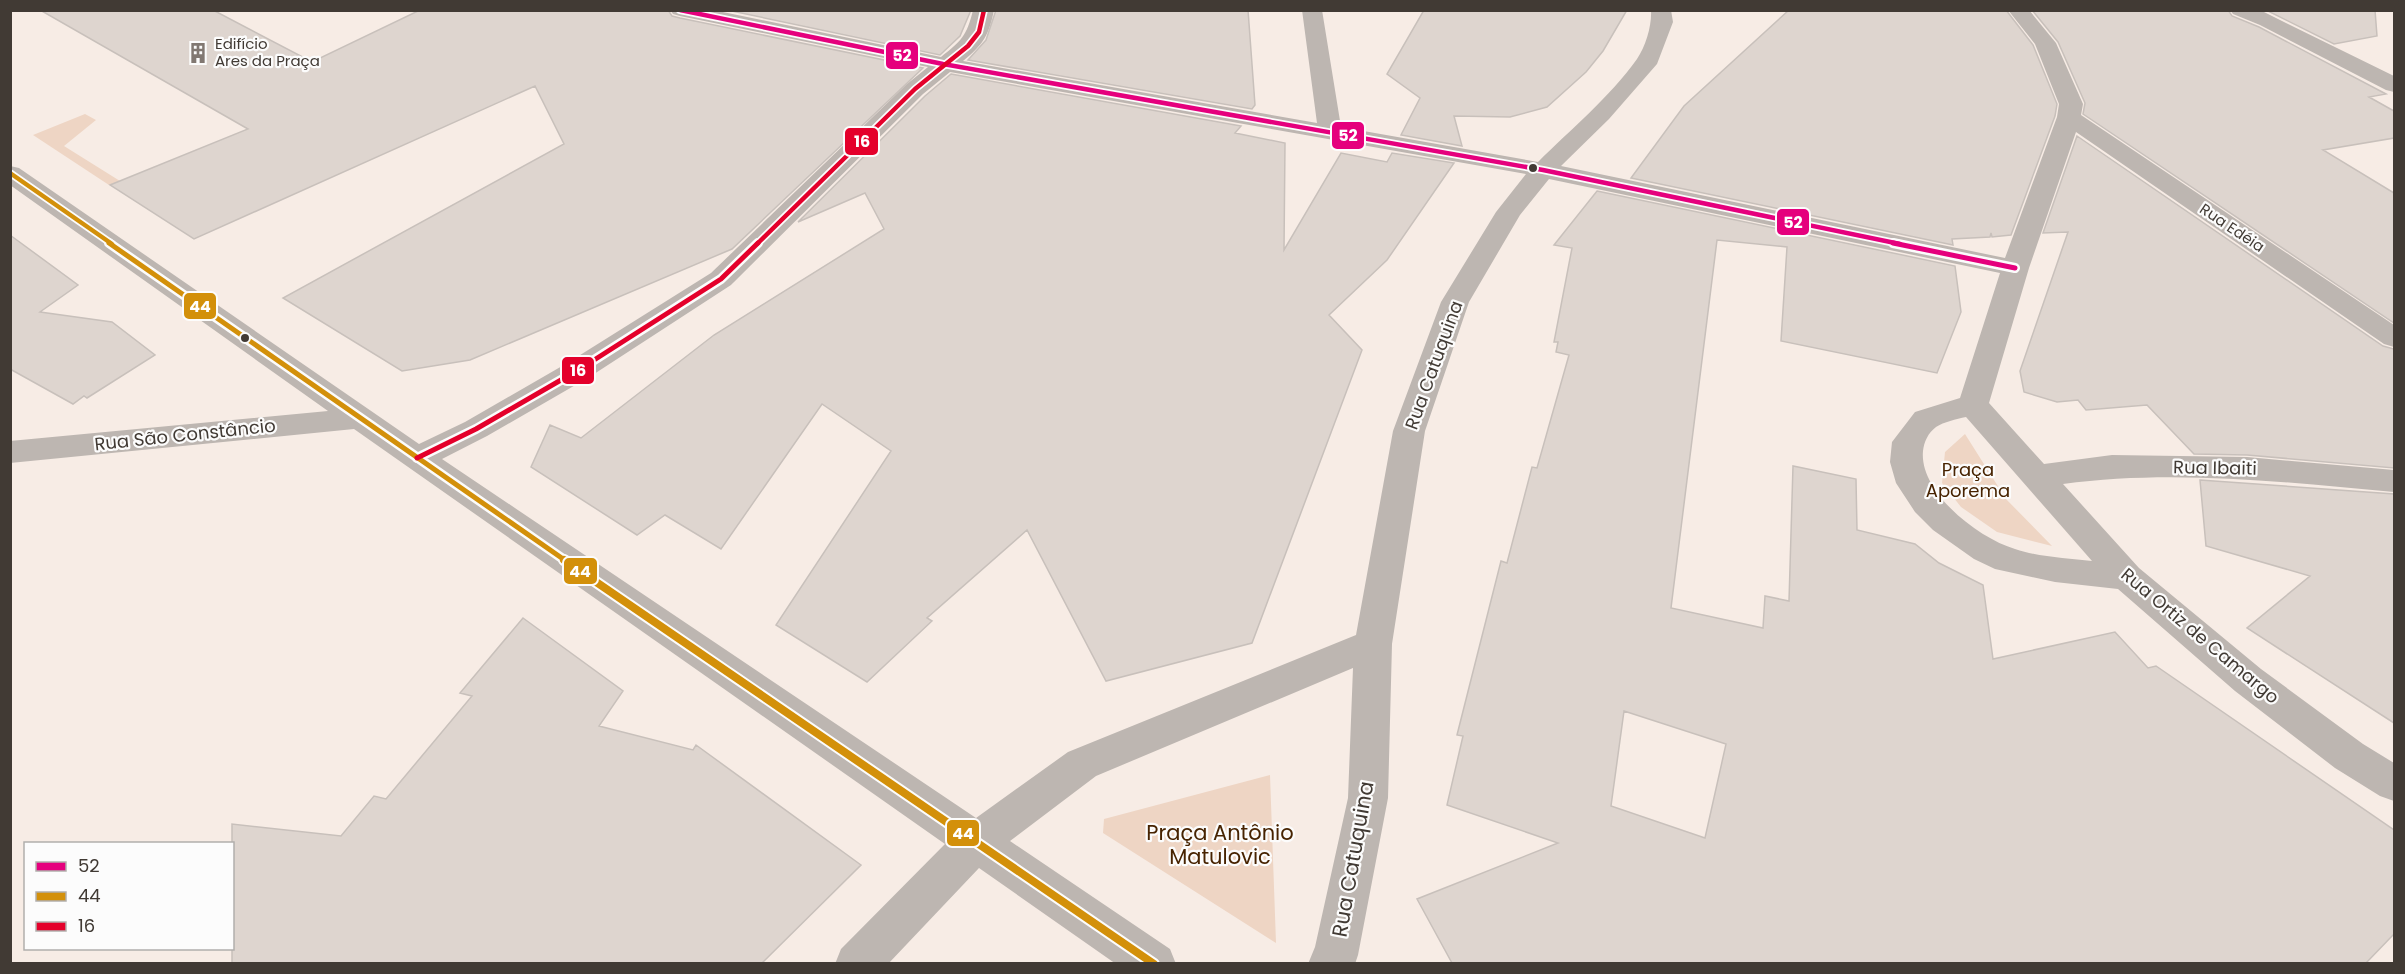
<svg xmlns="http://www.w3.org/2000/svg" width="2405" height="974" viewBox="0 0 2405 974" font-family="Poppins,sans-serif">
  <rect width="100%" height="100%" fill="#f7ece5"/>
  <path fill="#eed5c4" d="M85 114 96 120 64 146 120 181 109 185 33 135Z
    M1965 434 2006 499 2052 546 1997 532 1961 507 1942 483 1945 452Z
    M1270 775 1276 943 1103 833 1104 819Z"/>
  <path fill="#ded5cf" stroke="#c8c0bb" stroke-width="1.5" fill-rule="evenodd" d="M40 10H213L312 62 420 10H668L672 16 680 18 923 68 732 249 470 360 402 371 283 298 564 144 535 86 194 239 110 185 248 129Z
    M727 10H971L960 36 940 55Z
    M996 10H1248L1255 105 1252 109 968 60 986 40Z
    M1424 10H1627L1603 51 1586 72 1547 107 1510 117 1454 116 1462 146 1401 135 1420 98 1387 74Z
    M1789 10H2006L2033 45 2057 104 2055 116 2011 235 1992 237 1991 233 1990 237 1952 239 1953 245 1631 178 1684 106Z
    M2032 10H2228L2232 16 2259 27 2386 94 2369 97 2394 111V138L2323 150 2394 193V323L2083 114 2085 103 2058 42Z
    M2266 10H2375L2377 36 2334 44Z
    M951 74 1241 126 1235 133 1285 143 1284 250 1341 153 1387 162 1392 153 1454 163 1387 260 1329 315 1362 350 1252 643 1106 681 1027 530 927 618 932 621 867 682 776 625 891 451 822 404 721 549 665 515 637 535 531 467 550 425 581 438 714 335 884 229 865 193 798 222 925 96Z
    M2077 136 2383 346 2394 349V468L2247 455 2194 454 2147 405 2086 410 2078 400 2057 402 2024 392 2020 371 2068 232 2043 233Z
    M1597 191 1955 266 1961 312 1937 373 1781 341 1787 247 1717 240 1671 608 1763 628 1765 596 1789 601 1793 466 1856 479 1857 530 1915 544 1939 563 1983 585 1993 659 2115 632 2148 668 2156 666 2394 830V934L2366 963H1452L1417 899 1558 843 1447 805 1463 736 1457 735 1501 561 1507 563 1532 467 1537 468 1569 355 1556 352 1558 342H1554L1572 248 1554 245ZM1624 711 1726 744 1705 838 1611 806Z
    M10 235 78 285 40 312 112 322 155 355 87 398 84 396 73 404 10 369Z
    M2200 480 2394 494V723L2247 628 2310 576 2206 546Z
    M523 618 623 691 599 726 693 750 696 745 861 865 762 963H232V824L341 836 374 796 386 799 472 696 460 693Z"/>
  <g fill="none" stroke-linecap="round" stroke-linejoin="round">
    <path fill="#bdb6b1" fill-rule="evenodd" d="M670 10H713L941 57C961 41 967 36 973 10H994C989 35 983 45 963 61L1317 123 1302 10H1322L1341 127 1538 162C1571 129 1610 97 1637 59 1646 46 1652 25 1651 10H1671L1673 22 1657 64 1609 119 1561 166 2005 258 2057 117 2059 104 2035 44 2008 10H2029L2056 43 2083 104 2081 115 2394 325V347L2384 344 2076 132 2029 268 1989 403 2044 464 2112 455 2247 457 2394 470V492C2284 482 2172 469 2063 484L2139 568 2261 669 2363 744 2394 763V801L2380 796 2335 768 2235 691 2118 589 2055 582 1995 569 1974 559 1933 530 1915 512 1896 483 1890 462 1892 442 1915 412 1960 398 2000 273 1549 179 1520 215 1469 302 1425 431 1392 644 1388 798 1358 955 1355 964H1308L1315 947 1348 798 1353 668 1096 776 1010 841 1170 949 1176 964H1116L979 868 888 964H835L841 949 945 844 354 429 10 463V441L328 411 10 185V166L19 168 419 444 465 422 569 362 711 273 907 84 928 67 680 16 673 14ZM950 72 1526 174 1496 212 1441 302 1393 431 1356 635 1068 752 976 818 442 459 487 436 591 376 731 285 923 94ZM1966 417 2092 561C2067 558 2039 557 2015 549 1978 538 1919 492 1923 451 1924 442 1928 433 1936 427 1944 422 1956 419 1966 417Z
      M2230 10H2260L2274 17 2394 76V92L2386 90 2260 25 2233 14Z"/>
    <defs>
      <path id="bus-1-far1" d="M680 10 943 64 1543 170 1900 244"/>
      <path id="bus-1" d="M1893 243 2015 268"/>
      <path id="bus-2-far2" d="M10 173 112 244"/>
      <path id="bus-2-far1" d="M109 243 566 561"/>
      <path id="bus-2" d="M564 560 1154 964"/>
      <path id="bus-3-far1" d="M757 244 915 89 968 46 979 32 984 10"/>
      <path id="bus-3" d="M417 458 476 429 580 369 721 279 758 243"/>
    </defs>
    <use href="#bus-1-far1" stroke="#fcfcfc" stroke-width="8"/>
    <use href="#bus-1" stroke="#fcfcfc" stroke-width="10"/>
    <use href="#bus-2-far2" stroke="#fcfcfc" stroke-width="8"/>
    <use href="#bus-2-far1" stroke="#fcfcfc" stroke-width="10"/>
    <use href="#bus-2" stroke="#fcfcfc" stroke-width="12"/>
    <use href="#bus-3-far1" stroke="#fcfcfc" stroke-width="8"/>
    <use href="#bus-3" stroke="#fcfcfc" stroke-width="10"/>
    <use href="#bus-1-far1" stroke="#e5007d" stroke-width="4.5"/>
    <use href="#bus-1" stroke="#e5007d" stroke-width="5"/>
    <use href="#bus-2-far2" stroke="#d3900a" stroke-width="4.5"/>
    <use href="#bus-2-far1" stroke="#d3900a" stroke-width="5"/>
    <use href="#bus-2" stroke="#d3900a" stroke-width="8"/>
    <use href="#bus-3-far1" stroke="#e4002b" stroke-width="4.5"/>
    <use href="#bus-3" stroke="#e4002b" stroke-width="5"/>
  </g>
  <defs>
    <symbol id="building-bare" viewBox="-9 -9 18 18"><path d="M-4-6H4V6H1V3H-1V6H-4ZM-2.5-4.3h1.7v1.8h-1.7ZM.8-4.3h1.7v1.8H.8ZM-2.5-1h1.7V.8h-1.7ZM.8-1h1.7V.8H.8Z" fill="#817872" stroke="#fcfcfc" stroke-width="2.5" paint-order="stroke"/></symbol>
  </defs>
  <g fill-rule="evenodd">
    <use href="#building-bare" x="183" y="38" width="30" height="30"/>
  </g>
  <g fill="#413a34" stroke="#fcfcfc" stroke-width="2">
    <circle cx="1533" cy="168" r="5"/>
    <circle cx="245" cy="338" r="5"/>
  </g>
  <g text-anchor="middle" stroke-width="4.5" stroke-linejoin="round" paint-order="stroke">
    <g font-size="15" fill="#413a34" stroke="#fcfcfc" text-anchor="start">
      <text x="215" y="49">Edifício<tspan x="215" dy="17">Ares da Praça</tspan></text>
    </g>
    <g font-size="15" fill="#413a34" stroke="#fcfcfc">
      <text transform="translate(2232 228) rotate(34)" y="5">Rua Edéia</text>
    </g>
    <g font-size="18" fill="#413a34" stroke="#fcfcfc">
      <text transform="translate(1434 365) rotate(-70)" y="6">Rua Catuquina</text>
      <text transform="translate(185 435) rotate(-6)" y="6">Rua São Constâncio</text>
      <text transform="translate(2215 468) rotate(1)" y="6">Rua Ibaiti</text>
      <text transform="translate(2200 636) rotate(40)" y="6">Rua Ortiz de Camargo</text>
    </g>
    <g font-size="18" fill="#472301" stroke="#fcfcfc">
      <text x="1968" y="476">Praça<tspan x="1968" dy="21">Aporema</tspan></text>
    </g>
    <g font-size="21" fill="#472301" stroke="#fcfcfc">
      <text x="1220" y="840">Praça Antônio<tspan x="1220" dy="24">Matulovic</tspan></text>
    </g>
    <g font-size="21" fill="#413a34" stroke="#fcfcfc">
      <text transform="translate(1353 859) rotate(-80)" y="7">Rua Catuquina</text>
    </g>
  </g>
  <g stroke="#fcfcfc" stroke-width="2">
    <rect x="885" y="41" width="34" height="29" rx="6" fill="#e5007d"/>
    <rect x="1331" y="121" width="34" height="29" rx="6" fill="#e5007d"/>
    <rect x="844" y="127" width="35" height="29" rx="6" fill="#e4002b"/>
    <rect x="1776" y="208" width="34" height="28" rx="6" fill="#e5007d"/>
    <rect x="183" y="292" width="34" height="28" rx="6" fill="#d3900a"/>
    <rect x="561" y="356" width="34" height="29" rx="6" fill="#e4002b"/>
    <rect x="563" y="557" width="35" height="28" rx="6" fill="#d3900a"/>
    <rect x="946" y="819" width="34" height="28" rx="6" fill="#d3900a"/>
  </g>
  <g font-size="16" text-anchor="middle" font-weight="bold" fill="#fff">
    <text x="902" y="61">52</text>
    <text x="1348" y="141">52</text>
    <text x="862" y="147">16</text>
    <text x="1793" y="228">52</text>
    <text x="200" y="312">44</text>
    <text x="578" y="376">16</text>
    <text x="580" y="577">44</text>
    <text x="963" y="839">44</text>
  </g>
  <rect width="2405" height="974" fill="none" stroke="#413a34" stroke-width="24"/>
  <rect x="24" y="842" width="210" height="108" fill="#fcfcfc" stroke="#b1aeac" stroke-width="1.5"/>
  <rect x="36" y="862" width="30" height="9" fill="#e5007d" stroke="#b1aeac" stroke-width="1.5"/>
  <text x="78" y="872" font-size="18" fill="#413a34">52</text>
  <rect x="36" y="892" width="30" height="9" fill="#d3900a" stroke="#b1aeac" stroke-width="1.5"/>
  <text x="78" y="902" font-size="18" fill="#413a34">44</text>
  <rect x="36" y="922" width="30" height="9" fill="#e4002b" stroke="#b1aeac" stroke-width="1.5"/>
  <text x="78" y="932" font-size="18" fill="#413a34">16</text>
</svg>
